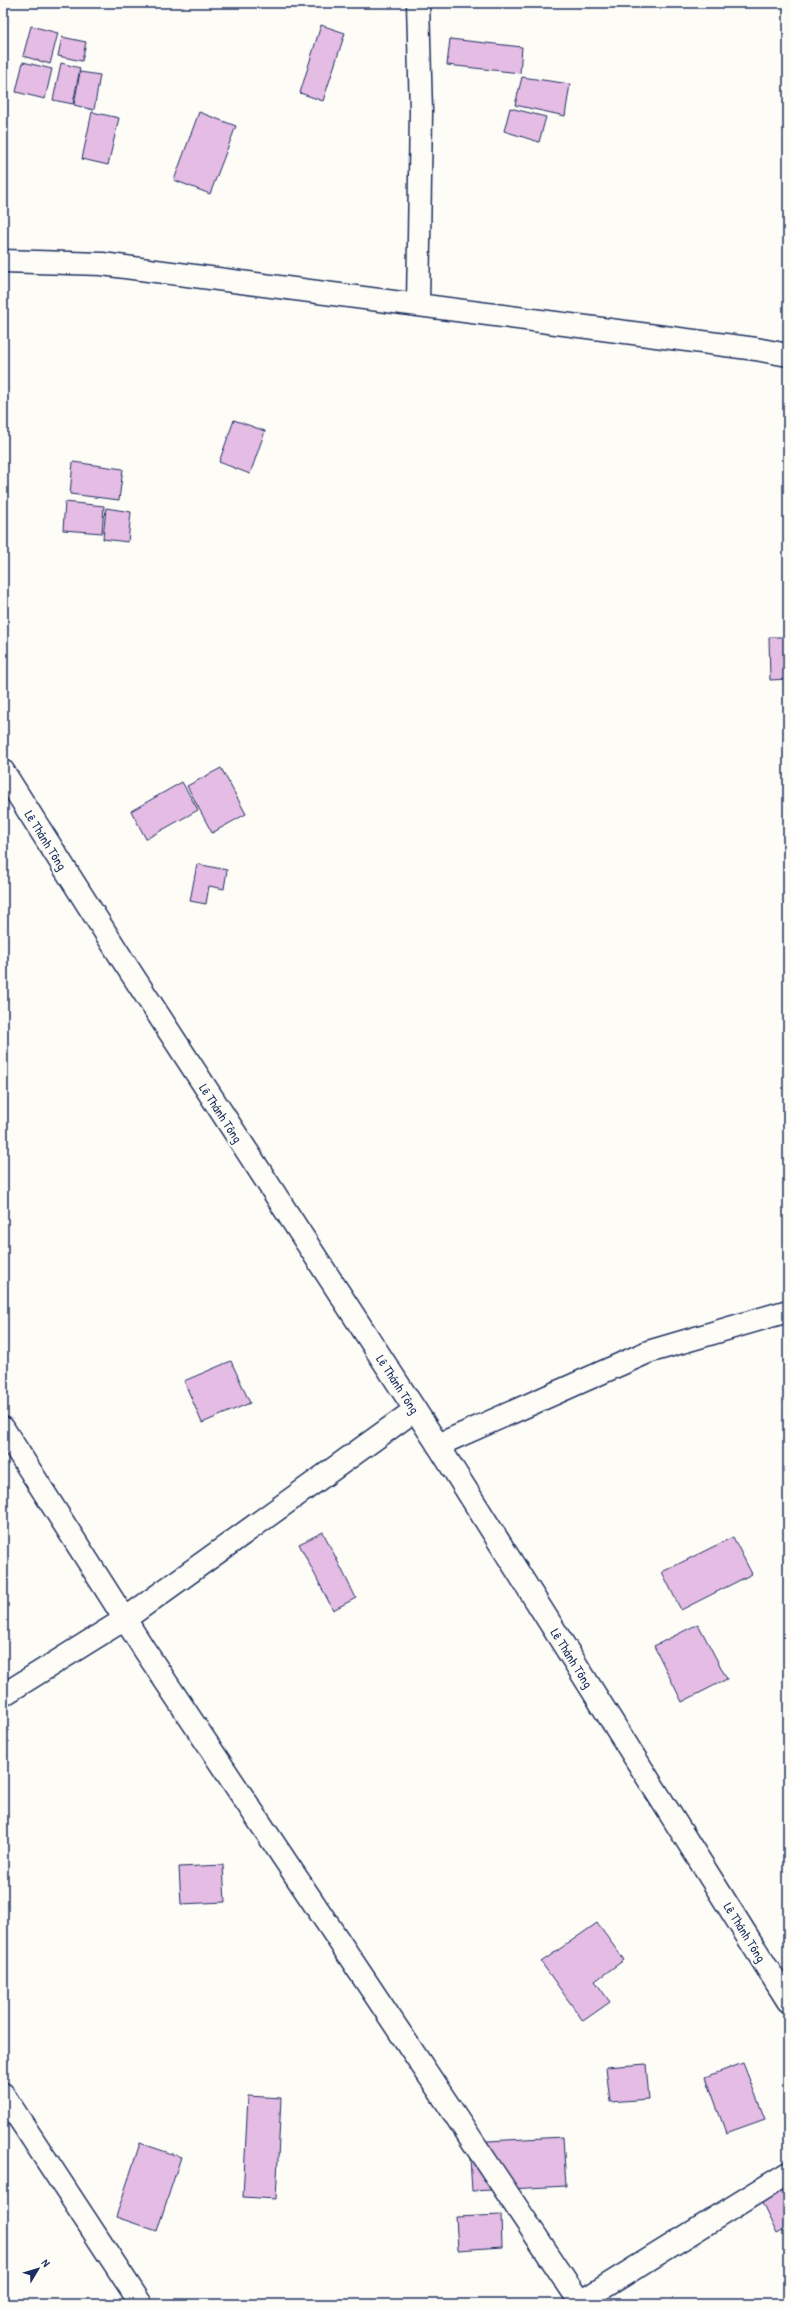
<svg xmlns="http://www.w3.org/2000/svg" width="791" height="2307" viewBox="0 0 791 2307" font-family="'Patrick Hand',sans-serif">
  <rect width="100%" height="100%" fill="#fdfcf7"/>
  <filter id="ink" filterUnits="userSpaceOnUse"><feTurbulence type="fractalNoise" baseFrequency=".025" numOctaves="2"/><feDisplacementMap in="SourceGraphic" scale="8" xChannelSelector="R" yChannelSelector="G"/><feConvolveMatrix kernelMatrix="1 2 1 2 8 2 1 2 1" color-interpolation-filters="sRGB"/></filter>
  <g filter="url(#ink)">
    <path fill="#e4bce4" stroke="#1b2f5e" d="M321 25 345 33 323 101 300 93Z
      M31 26 58 33 50 64 23 56Z
      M62 37 86 42 82 61 58 56Z
      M450 39 522 47 520 73 447 65Z
      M23 62 52 69 45 99 16 92Z
      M61 63 80 68 73 104 53 100Z
      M80 72 100 75 94 110 74 105Z
      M522 77 570 84 565 116 515 105Z
      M510 108 546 117 539 142 504 131Z
      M92 112 119 118 108 165 82 159Z
      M199 112 236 126 210 194 174 180Z
      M234 420 265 431 250 474 219 462Z
      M73 462 123 469 119 500 70 494Z
      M65 502 104 506 102 533 63 530Z
      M106 508 131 512 128 542 103 539Z
      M769 637H788V679L770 680Z
      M221 768 246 814 212 833 187 786Z
      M182 782 198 810 146 839 131 811Z
      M197 864 227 870 224 889 209 886 206 904 190 901Z
      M231 1361 250 1403 202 1423 184 1381Z
      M323 1532 356 1598 333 1610 299 1544Z
      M733 1537 752 1574 681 1610 662 1572Z
      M698 1624 727 1679 682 1702 654 1646Z
      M223 1865 225 1902 181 1904 179 1867Z
      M597 1923 624 1960 595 1981 610 2002 583 2021 541 1962Z
      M743 2063 765 2119 726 2133 706 2077Z
      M646 2064 649 2099 610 2102 606 2067Z
      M248 2096 281 2098 276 2199 243 2197Z
      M563 2137 566 2186 472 2191 469 2142Z
      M140 2143 181 2157 157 2231 116 2217Z
      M788 2178V2228L777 2234 757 2193Z
      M501 2215 502 2247 458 2250 456 2217Z"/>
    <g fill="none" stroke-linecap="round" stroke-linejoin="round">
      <defs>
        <path id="minor" d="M3 261 102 264 756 349 788 355
          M418 305 421 112 418 3
          M3 1428 144 1649 580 2302
          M438 1445 648 1352 788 1311
          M3 1695 125 1619 415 1410
          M3 2094 141 2304
          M577 2304 788 2173"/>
        <path id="tertiary" d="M3 771 124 962 438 1445 788 2001"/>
      </defs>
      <use href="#minor" stroke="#1b2f5e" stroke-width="25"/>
      <use href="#tertiary" stroke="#1b2f5e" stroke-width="25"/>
      <use href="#minor" stroke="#fdfcf7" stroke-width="22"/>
      <use href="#tertiary" stroke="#fdfcf7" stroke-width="22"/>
    </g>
  </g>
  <g text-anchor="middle" stroke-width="4" stroke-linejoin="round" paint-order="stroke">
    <g font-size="13" fill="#1b2f5e" stroke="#fdfcf7">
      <text transform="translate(46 840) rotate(58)" y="5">Lê Thánh Tông</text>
      <text transform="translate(221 1113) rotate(57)" y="5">Lê Thánh Tông</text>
      <text transform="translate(398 1384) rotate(57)" y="5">Lê Thánh Tông</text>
      <text transform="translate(572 1658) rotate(58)" y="5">Lê Thánh Tông</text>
      <text transform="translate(745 1932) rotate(58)" y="5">Lê Thánh Tông</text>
    </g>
  </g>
  <rect width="791" height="2307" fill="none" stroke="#fdfcf7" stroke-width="16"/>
  <rect x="8" y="8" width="775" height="2291" fill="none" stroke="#1b2f5e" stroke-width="1.5" filter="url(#ink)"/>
  <g transform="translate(38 2269) rotate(52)" stroke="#fdfcf7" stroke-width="3" paint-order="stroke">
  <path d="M0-3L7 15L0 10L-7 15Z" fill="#1b2f5e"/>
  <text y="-6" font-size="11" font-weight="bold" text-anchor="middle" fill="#1b2f5e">N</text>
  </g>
</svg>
